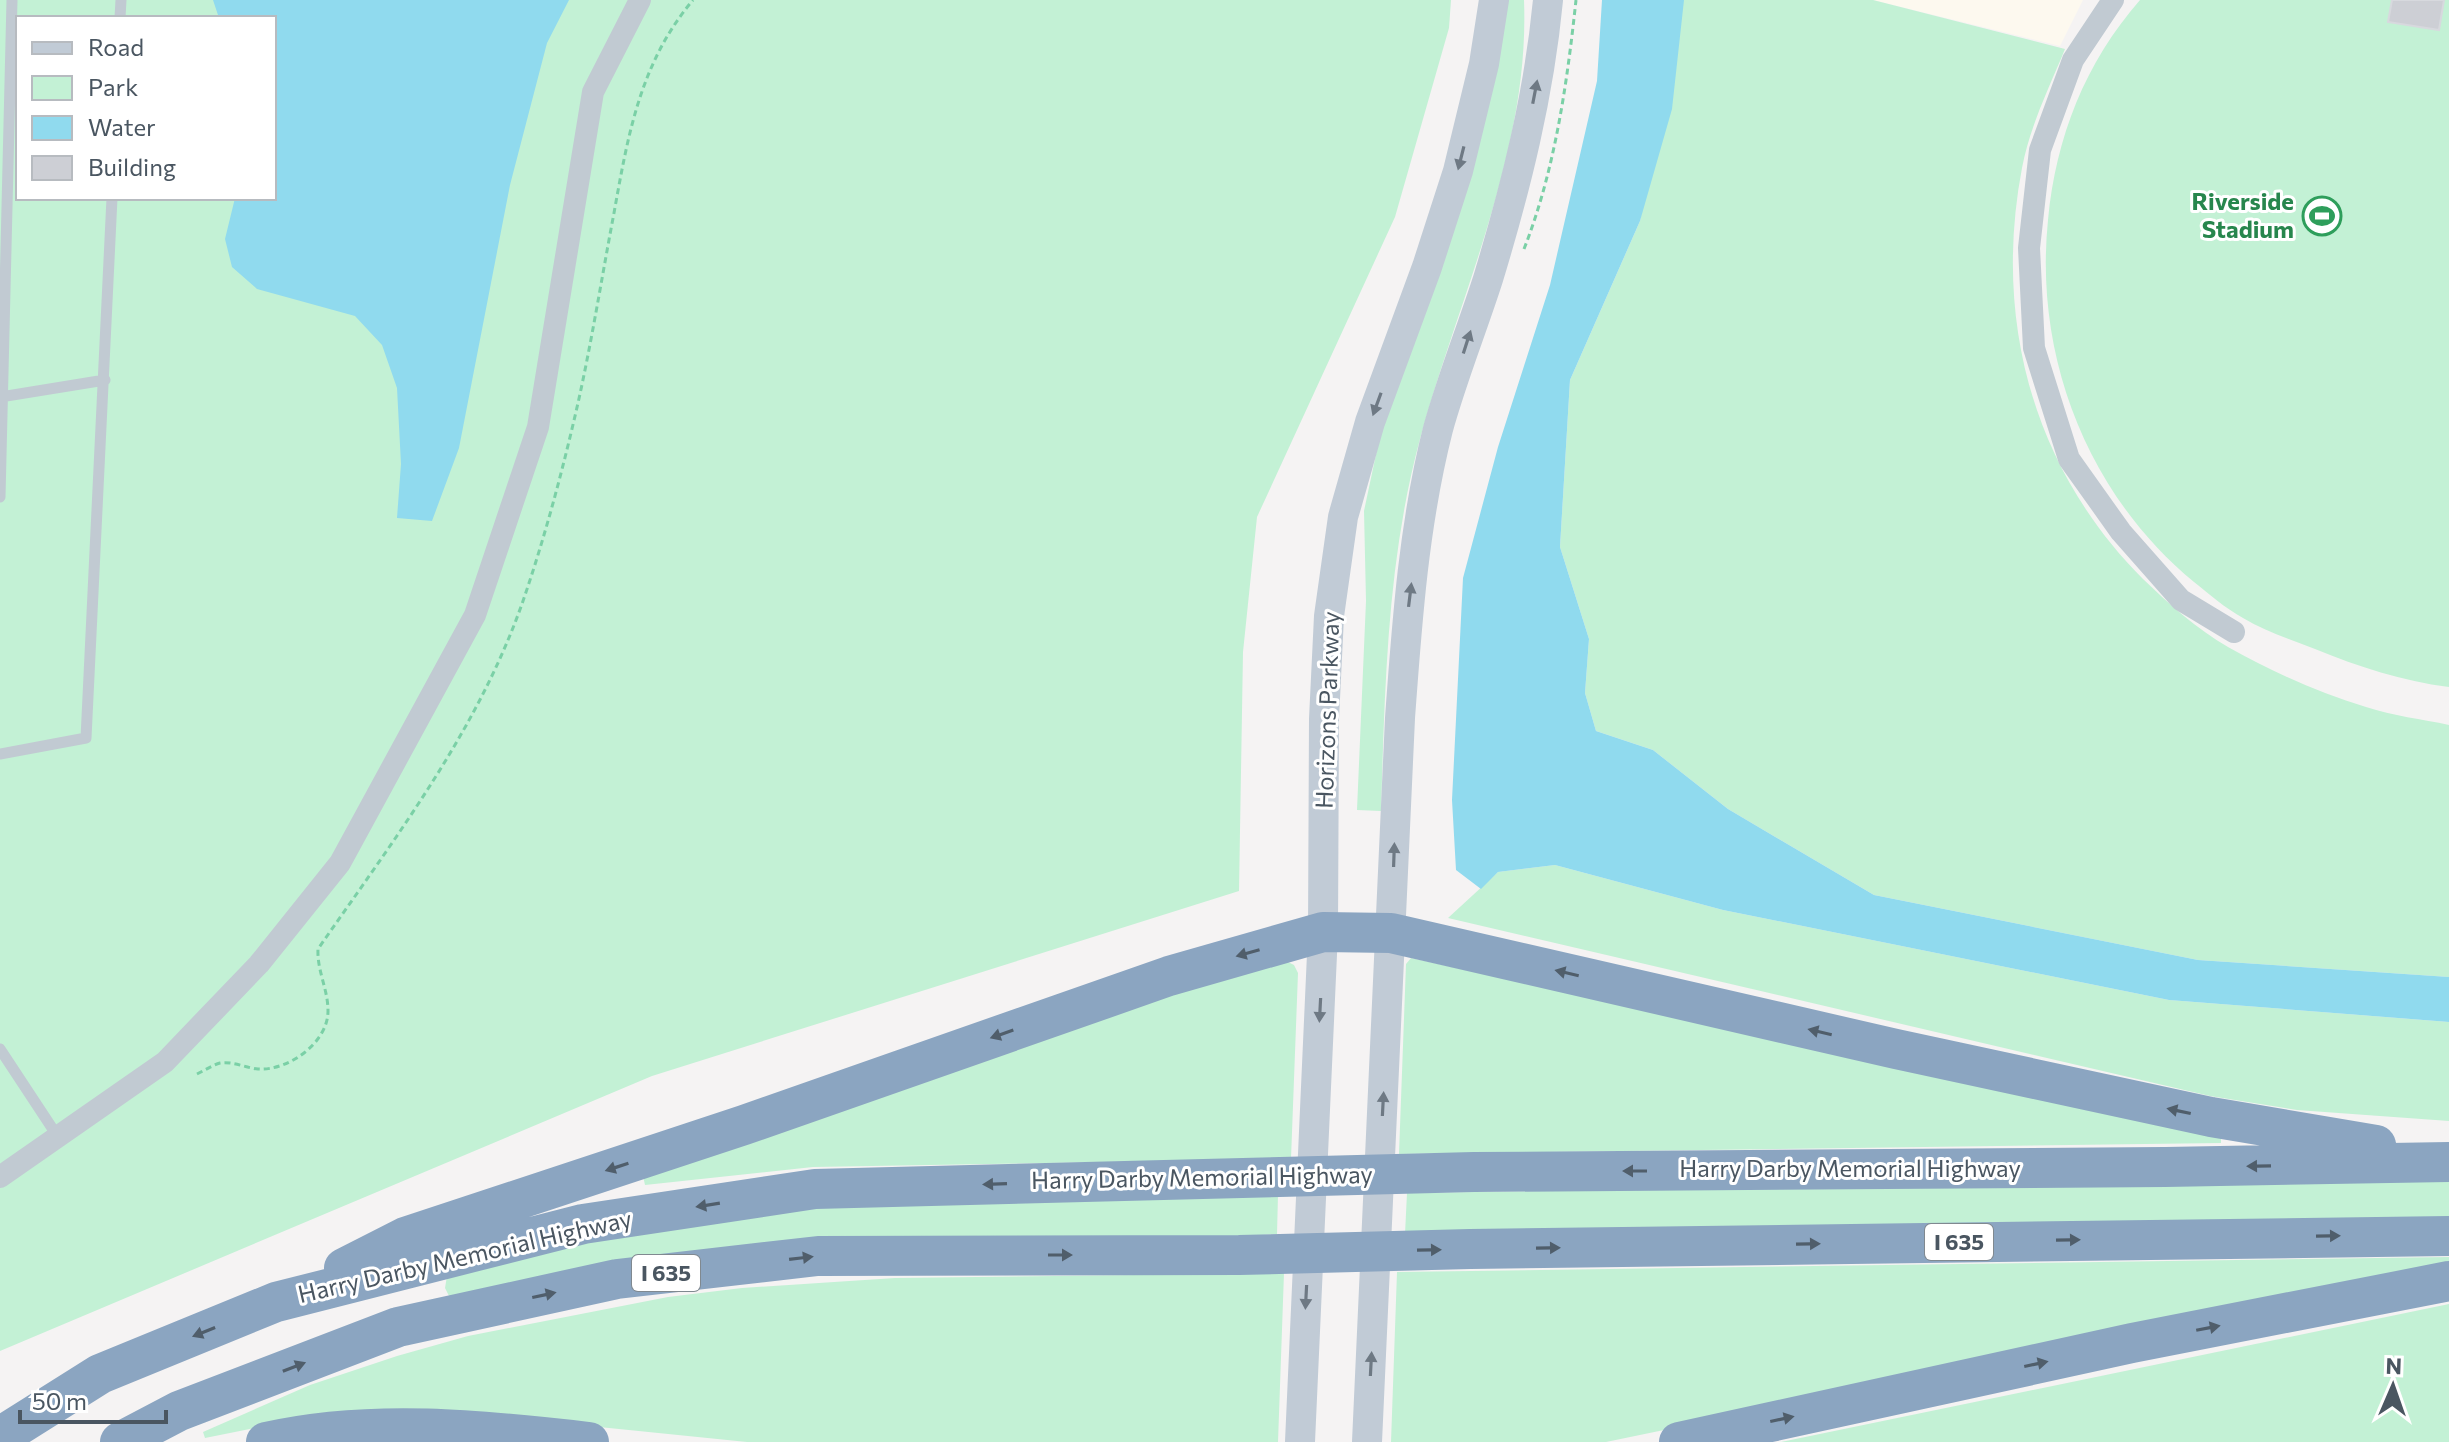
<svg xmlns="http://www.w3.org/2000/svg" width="2449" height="1442" viewBox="0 0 2449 1442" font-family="Commissioner,sans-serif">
  <rect width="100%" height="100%" fill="#f5f3f3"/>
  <path fill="#fdf9ef" d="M1873 0H2083L2060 46Z"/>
  <path fill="#c3f1d5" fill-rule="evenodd" d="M0 0H1451L1449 28 1395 217 1257 517 1243 652 1239 891 652 1076 0 1351ZM18 18H274V198H18Z
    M1503 0H1524C1530 151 1459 295 1420 439 1387 561 1385 686 1381 811L1357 810 1366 601 1364 511 1382 426Z
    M1683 0H1873L2065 49C2049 88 2030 126 2022 168 1993 320 2033 469 2143 579 2169 604 2197 629 2228 647 2271 671 2319 693 2366 707 2393 716 2422 719 2449 725V977L2198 960 1874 895 1728 809 1653 750 1596 731 1585 693 1589 639 1560 547 1570 380 1640 221Z
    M2140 0H2449V687C2402 681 2359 667 2315 649 2291 640 2265 631 2243 618 2225 608 2209 594 2194 582 2087 494 2034 356 2048 220 2056 137 2085 63 2140 0Z
    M1555 865 1723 910 2169 1000 2449 1022V1121L2297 1110 2210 1096 1448 918 1498 872Z
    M1411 958 2221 1135V1143L1399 1154 1406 964Z
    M1288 962 1294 965 1298 973 1291 1159 813 1167 645 1185 643 1176 1250 967Z
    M2449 1178V1217L1405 1234 1407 1193Z
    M1278 1195 1277 1234 449 1296 445 1288 448 1270 750 1208Z
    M2449 1257V1267L1606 1442H1391L1397 1272Z
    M1284 1273 1278 1442H747L480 1415 294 1420 205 1438 203 1432 310 1385 397 1356 468 1336 668 1297 742 1288 895 1278Z
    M2449 1304V1442H1781Z"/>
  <path fill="#90daee" d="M213 0H569L547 43 510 185 459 448 432 521 397 518 401 464 397 388 382 345 355 316 257 289 232 267 225 239 235 198H274V18H219Z
    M1602 0H1684L1672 109 1640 221 1570 380 1560 547 1589 639 1585 693 1596 731 1653 750 1728 809 1874 895 2198 960 2449 977V1022L2169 1000 1723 910 1555 865 1498 872 1481 889 1456 870 1452 800 1463 578 1498 447 1550 285 1597 81Z"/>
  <path fill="#cdcfd5" stroke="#d7d9de" stroke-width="2" d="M2392 0H2444L2439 30 2388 22Z"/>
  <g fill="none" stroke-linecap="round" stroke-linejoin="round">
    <path stroke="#7ad0a6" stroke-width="3" stroke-dasharray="6 4" stroke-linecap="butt" d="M1524 249C1555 170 1567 84 1576 0
      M197 1074C205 1070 213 1065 220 1063 233 1061 246 1068 258 1069 288 1071 328 1043 328 1011 328 989 317 971 318 949 395 838 478 730 523 601 545 537 563 469 578 403 592 340 602 276 614 213 628 135 640 63 693 0"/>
    <path stroke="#c1cad2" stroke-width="11" d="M120 18 121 0
      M0 397 105 380
      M0 497 12 0
      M0 754 86 738 112 198
      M0 1049 58 1137"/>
    <path stroke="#c1cad2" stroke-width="22" d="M2113 0 2073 60 2040 150 2029 248 2034 348 2069 459 2121 532 2181 600 2234 632
      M0 1177 165 1062 259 964 340 863 475 615 538 427 593 92 640 0"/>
    <path stroke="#c1cbd6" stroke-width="30" d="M1300 1442 1323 932 1324 719 1329 616 1343 517 1370 422 1427 267 1458 171 1484 64 1494 0
      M1367 1442 1400 718C1407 621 1414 523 1438 429 1452 378 1472 329 1488 279 1516 187 1539 95 1548 0"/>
    <path stroke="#8ba5c1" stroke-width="40" d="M344 1268 405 1237 744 1125 1169 976 1323 932 1391 933 1896 1049 2211 1117 2376 1145
      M0 1437 100 1374 276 1302 583 1224 815 1189 1474 1172 2165 1167 2449 1162
      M120 1442 179 1411 398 1327 617 1279 818 1256 1239 1255 1470 1249 2449 1236
      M266 1442C372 1418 483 1430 589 1442
      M1679 1442 2132 1343 2449 1281"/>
  </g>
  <defs><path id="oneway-solid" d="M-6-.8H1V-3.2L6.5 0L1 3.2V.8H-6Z" transform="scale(2)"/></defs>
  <g fill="#6e7984">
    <use href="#oneway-solid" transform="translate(1535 92) rotate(-79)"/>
    <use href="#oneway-solid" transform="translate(1461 158) rotate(104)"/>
    <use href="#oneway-solid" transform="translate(1467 342) rotate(-72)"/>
    <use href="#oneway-solid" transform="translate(1377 404) rotate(110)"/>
    <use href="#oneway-solid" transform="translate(1410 595) rotate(-83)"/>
    <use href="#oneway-solid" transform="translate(1394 855) rotate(-88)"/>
    <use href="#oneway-solid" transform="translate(1320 1010) rotate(93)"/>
    <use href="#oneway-solid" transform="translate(1383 1104) rotate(-87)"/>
    <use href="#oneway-solid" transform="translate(1306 1297) rotate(93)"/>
    <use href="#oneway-solid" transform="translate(1371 1364) rotate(-87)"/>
  </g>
  <g fill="#505e6b">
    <use href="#oneway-solid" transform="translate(1248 953) rotate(164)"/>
    <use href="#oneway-solid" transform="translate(1567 973) rotate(-167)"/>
    <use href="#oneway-solid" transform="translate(1820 1032) rotate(-167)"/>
    <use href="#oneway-solid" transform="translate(1002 1034) rotate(161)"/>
    <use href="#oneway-solid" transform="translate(2179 1111) rotate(-168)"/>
    <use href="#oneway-solid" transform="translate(2259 1166) rotate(179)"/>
    <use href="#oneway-solid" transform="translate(617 1167) rotate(162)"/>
    <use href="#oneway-solid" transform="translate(1635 1171) rotate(180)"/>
    <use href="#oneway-solid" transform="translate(995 1184) rotate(178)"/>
    <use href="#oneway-solid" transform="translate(708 1205) rotate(171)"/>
    <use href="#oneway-solid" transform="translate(2328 1236) rotate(-1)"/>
    <use href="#oneway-solid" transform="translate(2068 1240) rotate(-1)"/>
    <use href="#oneway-solid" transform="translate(1808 1244) rotate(-1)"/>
    <use href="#oneway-solid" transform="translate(1548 1248) rotate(-1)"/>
    <use href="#oneway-solid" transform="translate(1429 1250) rotate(-1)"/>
    <use href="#oneway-solid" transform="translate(1060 1255)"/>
    <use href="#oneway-solid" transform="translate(801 1258) rotate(-7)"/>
    <use href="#oneway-solid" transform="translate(544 1295) rotate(-12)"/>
    <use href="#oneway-solid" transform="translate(2208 1328) rotate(-11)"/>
    <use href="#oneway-solid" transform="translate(204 1332) rotate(158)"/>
    <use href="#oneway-solid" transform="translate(2036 1364) rotate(-12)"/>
    <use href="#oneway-solid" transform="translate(294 1367) rotate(-21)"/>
    <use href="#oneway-solid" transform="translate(1782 1419) rotate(-12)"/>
  </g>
  <defs>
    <symbol id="stadium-ring" viewBox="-11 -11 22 22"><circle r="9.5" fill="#fff" stroke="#2e9e5b" stroke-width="1.5"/><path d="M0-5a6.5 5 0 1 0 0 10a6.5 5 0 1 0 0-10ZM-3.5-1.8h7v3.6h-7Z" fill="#2e9e5b"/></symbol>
  </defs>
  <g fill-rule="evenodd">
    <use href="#stadium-ring" x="2300" y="194" width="44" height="44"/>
  </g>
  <g text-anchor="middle" stroke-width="6" stroke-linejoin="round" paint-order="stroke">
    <g fill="#fff" stroke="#808990" stroke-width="2">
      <rect x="1925" y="1224" width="68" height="36" rx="6"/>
      <rect x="632" y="1255" width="68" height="36" rx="6"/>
    </g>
    <g font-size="22" font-weight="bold" fill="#4a5661">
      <text x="1959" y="1250">I 635</text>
      <text x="666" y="1281">I 635</text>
    </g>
    <g font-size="24" font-weight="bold" fill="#27864d" stroke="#fff" text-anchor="end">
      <text x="2294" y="210">Riverside<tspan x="2294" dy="28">Stadium</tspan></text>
    </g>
    <g font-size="24" fill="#4a5661" stroke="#fff">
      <text transform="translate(1328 710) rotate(-88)" y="8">Horizons Parkway</text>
      <text x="1850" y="1177">Harry Darby Memorial Highway</text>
      <text transform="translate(1202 1178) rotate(-1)" y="8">Harry Darby Memorial Highway</text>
      <text transform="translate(465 1257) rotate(-13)" y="8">Harry Darby Memorial Highway</text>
    </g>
  </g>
  <rect x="16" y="16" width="260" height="184" fill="#ffffff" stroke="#b7bbc0" stroke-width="2"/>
  <rect x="32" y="42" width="40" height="12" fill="#c1cbd6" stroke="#b7bbc0" stroke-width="2"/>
  <text x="88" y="56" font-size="24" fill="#4a5661">Road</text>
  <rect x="32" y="76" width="40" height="24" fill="#c3f1d5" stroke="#b7bbc0" stroke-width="2"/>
  <text x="88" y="96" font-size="24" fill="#4a5661">Park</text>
  <rect x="32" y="116" width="40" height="24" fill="#90daee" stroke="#b7bbc0" stroke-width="2"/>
  <text x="88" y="136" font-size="24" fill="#4a5661">Water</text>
  <rect x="32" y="156" width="40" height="24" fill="#cdcfd5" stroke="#b7bbc0" stroke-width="2"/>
  <text x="88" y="176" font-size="24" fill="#4a5661">Building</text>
  <g transform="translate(2393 1386) rotate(2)" stroke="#ffffff" stroke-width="6" paint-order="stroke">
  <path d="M0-6L14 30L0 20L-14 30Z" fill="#4a5661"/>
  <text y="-12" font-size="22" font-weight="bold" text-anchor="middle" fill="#4a5661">N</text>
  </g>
  <path d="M20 1410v12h146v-12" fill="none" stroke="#4a5661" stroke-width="4"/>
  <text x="32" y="1410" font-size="24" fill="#4a5661" stroke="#ffffff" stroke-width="6" paint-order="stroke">50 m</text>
</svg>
